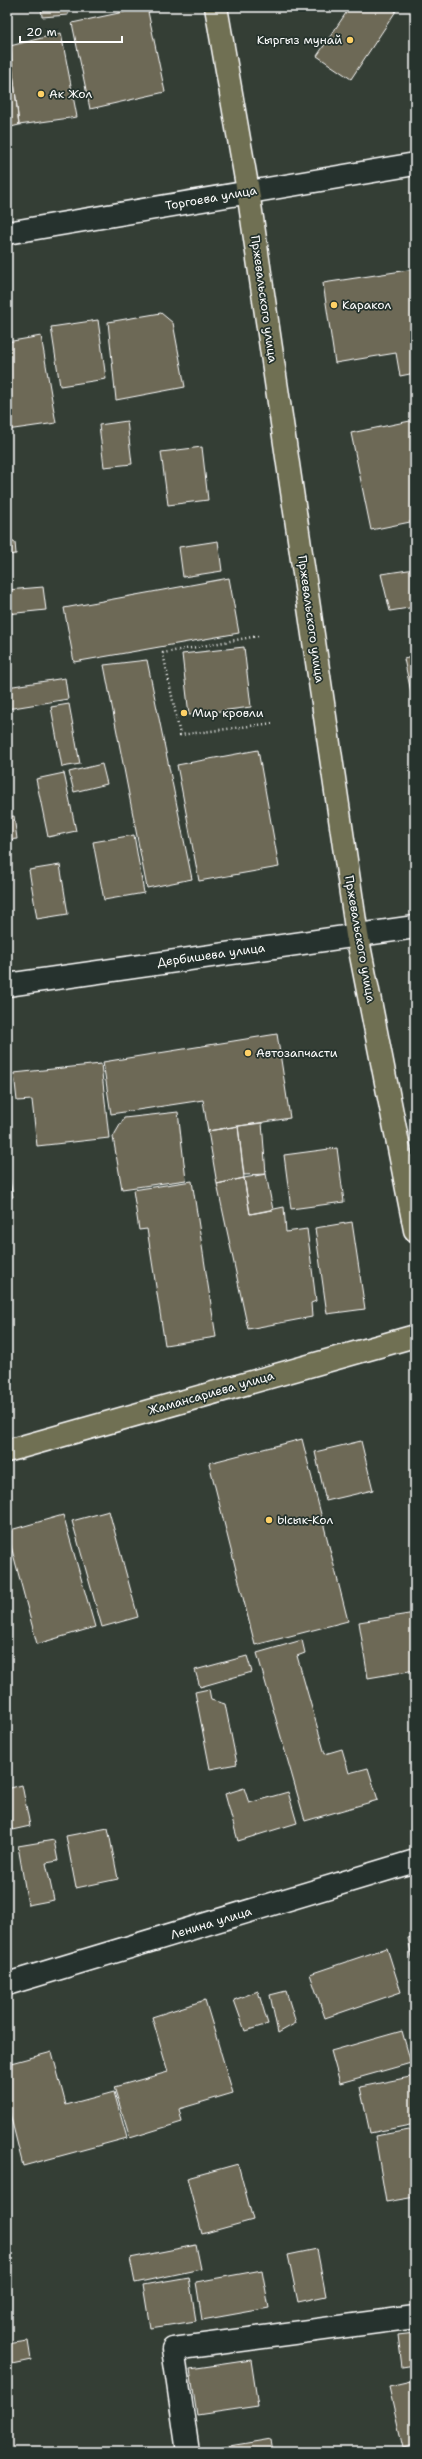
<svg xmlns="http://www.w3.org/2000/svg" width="422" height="2459" viewBox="0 0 422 2459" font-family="'Shantell Sans',sans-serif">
  <rect width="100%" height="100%" fill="#343e35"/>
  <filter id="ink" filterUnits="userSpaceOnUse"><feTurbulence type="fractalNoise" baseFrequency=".025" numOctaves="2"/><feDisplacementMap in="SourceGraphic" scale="8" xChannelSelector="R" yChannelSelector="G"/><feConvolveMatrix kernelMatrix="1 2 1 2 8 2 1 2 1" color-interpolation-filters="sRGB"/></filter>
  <g filter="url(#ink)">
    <path fill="#6d6956" stroke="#fff" d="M41 7H68V15L42 17Z
      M147 7 165 92 90 109 72 23Z
      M350 7H390L396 11 351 79 317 56Z
      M61 33 77 117 19 125 10 46Z
      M7 46H10L19 125 7 128Z
      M415 269V373L400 376 396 353 335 363 323 283Z
      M161 313 173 323 185 387 116 400 108 322Z
      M98 320 106 379 60 386 51 327Z
      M41 336 56 423 7 430V342Z
      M415 420V521L371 530 351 433Z
      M127 421 132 464 104 467 99 425Z
      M202 447 208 500 168 505 161 452Z
      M218 541 222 571 183 577 179 547Z
      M7 542H15L16 554 7 555Z
      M415 569V607L390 611 381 574Z
      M229 578 239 633 74 662 64 608Z
      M43 587 46 610 7 614V590Z
      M244 647 251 707 189 715 182 654Z
      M415 656V706H414L404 659Z
      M147 660 192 879 147 888 104 665Z
      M65 678 68 699 7 709V687Z
      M69 704 80 764 62 767 51 707Z
      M258 750 279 867 199 881 177 765Z
      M102 764 107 784 74 792 69 772Z
      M64 773 76 831 48 837 36 779Z
      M14 816 17 839 7 840V817Z
      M134 835 144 893 104 900 93 842Z
      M60 865 68 914 37 919 29 870Z
      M277 1034 290 1118 208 1131 203 1100 111 1114 103 1062Z
      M101 1064 109 1138 37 1146 32 1100 17 1101 14 1073Z
      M178 1112 186 1180 122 1189 113 1137 124 1118Z
      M262 1123 266 1174 244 1175 238 1126Z
      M238 1126 244 1178 217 1184 208 1131Z
      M337 1148 344 1202 291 1209 284 1155Z
      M7 1165 13 1197 7 1198Z
      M266 1174 273 1210 250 1214 244 1178Z
      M244 1178 250 1214 284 1207 286 1232 307 1229 316 1301 311 1303 312 1317 248 1329 217 1184Z
      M192 1181 216 1337 165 1345 147 1229 139 1230 133 1190Z
      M352 1222 365 1309 327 1314 315 1228Z
      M302 1439 348 1621 255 1645 209 1463Z
      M361 1441 373 1490 326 1501 315 1452Z
      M109 1511 138 1617 102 1627 72 1521Z
      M63 1515 95 1627 37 1644 7 1531Z
      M415 1613V1670L368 1678 359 1622Z
      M302 1640 305 1653 297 1656 325 1754 342 1749 349 1773 368 1768 378 1800 305 1821 257 1653Z
      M247 1656 252 1672 200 1687 195 1670Z
      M209 1689 211 1700 225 1704 237 1764 210 1769 195 1692Z
      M22 1785 30 1826 12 1830 7 1806V1789Z
      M244 1788 249 1803 288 1792 297 1823 238 1841 225 1794Z
      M108 1828 118 1879 76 1888 66 1836Z
      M54 1840 58 1861 46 1863 54 1900 28 1905 18 1846Z
      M415 1936V1972L408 1938Z
      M387 1948 401 1992 325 2018 310 1974Z
      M258 1991 268 2024 245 2031 234 2000Z
      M286 1991 296 2023 278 2033 270 1995Z
      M205 2000 233 2093 179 2109 182 2122 130 2138 114 2087 168 2072 152 2017Z
      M402 2031 411 2063 340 2083 331 2051Z
      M52 2052 66 2105 114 2092 127 2138 23 2166 7 2102V2064Z
      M415 2076V2124L370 2133 360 2087Z
      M415 2129V2197L386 2202 375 2136Z
      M238 2164 253 2220 202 2234 187 2178Z
      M196 2245 201 2269 135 2283 130 2258Z
      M317 2249 326 2296 298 2302 288 2255Z
      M262 2270 269 2308 202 2320 196 2282Z
      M189 2277 196 2321 150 2328 143 2285Z
      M415 2333V2365L402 2367 398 2335Z
      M28 2341 31 2360 7 2365V2344Z
      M251 2360 258 2406 197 2415 190 2369Z
      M415 2381V2445L403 2448 389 2387Z
      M7 2382 11 2406H7Z
      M271 2439 273 2452H200V2451Z"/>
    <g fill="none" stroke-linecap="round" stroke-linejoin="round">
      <defs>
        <path id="minor" d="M7 233 415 164
          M7 985 415 927
          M7 1984 415 1861
          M188 2452 173 2349 415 2317"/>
        <path id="major" d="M216 7 248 191 357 935 415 1230
          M7 1451 415 1336"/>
      </defs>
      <use href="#minor" stroke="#fff" stroke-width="25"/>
      <use href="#major" stroke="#fff" stroke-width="25"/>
      <path stroke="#fff" stroke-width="2.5" stroke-dasharray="1 3" stroke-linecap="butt" d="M258 636 163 653 180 735 273 723"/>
      <use href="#minor" stroke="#26332d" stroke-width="22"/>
      <use href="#major" stroke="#706f52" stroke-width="22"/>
    </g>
  </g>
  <g fill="#ffd166" stroke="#26332d" stroke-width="1.5">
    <circle cx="350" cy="40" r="4"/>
    <circle cx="41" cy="94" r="4"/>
    <circle cx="334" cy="305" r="4"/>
    <circle cx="184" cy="713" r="4"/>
    <circle cx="248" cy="1053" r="4"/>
    <circle cx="269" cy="1520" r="4"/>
  </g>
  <g text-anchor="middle" stroke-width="3.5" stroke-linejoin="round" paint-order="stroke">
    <g font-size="12" fill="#fff" stroke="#26332d" text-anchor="start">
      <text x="342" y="44" text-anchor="end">Кыргыз мунай</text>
      <text x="49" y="98">Ак Жол</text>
      <text x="342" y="309">Каракол</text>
      <text x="192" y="717">Мир кровли</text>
      <text x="256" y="1057">Автозапчасти</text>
      <text x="277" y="1524">Ысык-Кол</text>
    </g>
    <g font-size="12" fill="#fff" stroke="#26332d">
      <text transform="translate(211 198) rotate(-10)" y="4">Торгоева улица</text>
      <text transform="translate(264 299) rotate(82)" y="4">Пржевальского улица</text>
      <text transform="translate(311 619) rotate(82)" y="4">Пржевальского улица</text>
      <text transform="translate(360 939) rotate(80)" y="4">Пржевальского улица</text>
      <text transform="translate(211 955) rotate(-8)" y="4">Дербишева улица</text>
      <text transform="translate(211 1393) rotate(-16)" y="4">Жамансариева улица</text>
      <text transform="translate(211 1923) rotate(-17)" y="4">Ленина улица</text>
    </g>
  </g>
  <rect width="422" height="2459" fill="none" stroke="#26332d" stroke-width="24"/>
  <rect x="12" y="12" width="398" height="2435" fill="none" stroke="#fff" stroke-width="1.5" filter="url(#ink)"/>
  <path d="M20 36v6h102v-6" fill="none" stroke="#ffffff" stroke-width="2"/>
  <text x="26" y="36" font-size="12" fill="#ffffff" stroke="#26332d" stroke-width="3" paint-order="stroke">20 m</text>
</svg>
